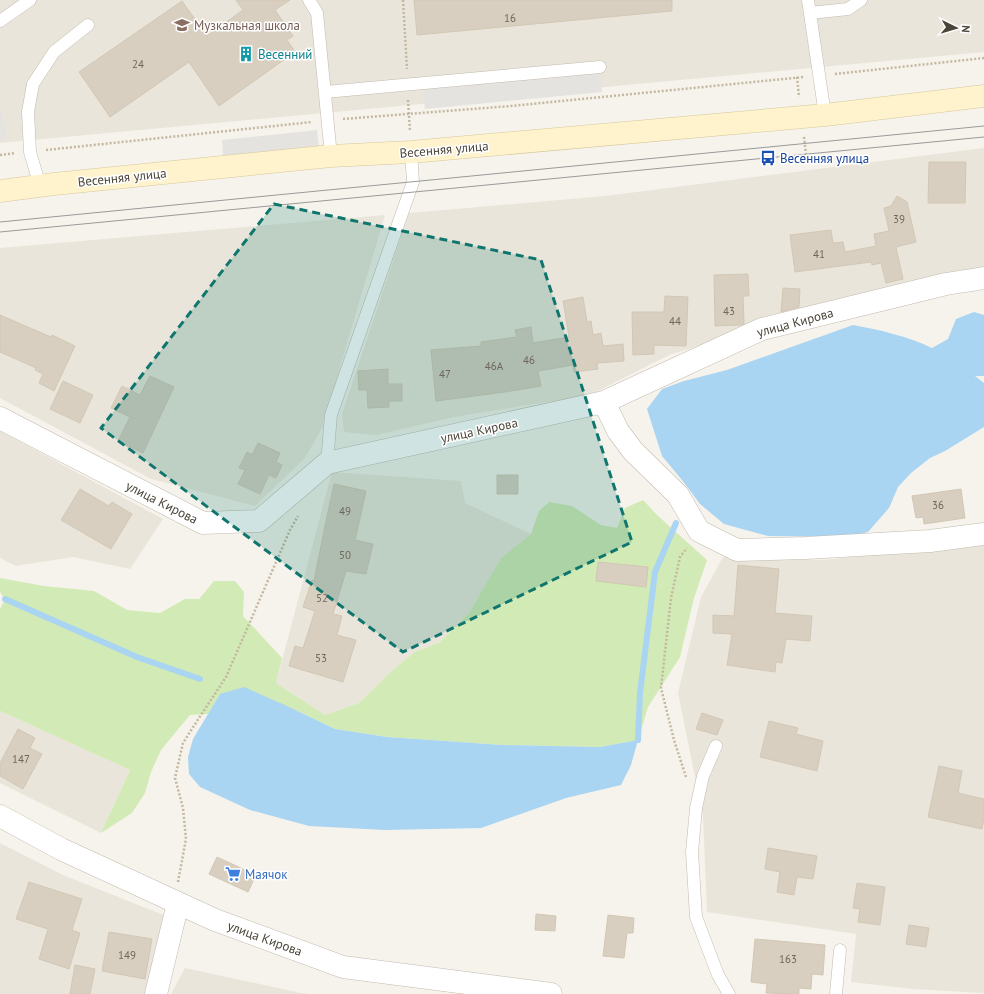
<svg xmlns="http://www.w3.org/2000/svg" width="984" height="994" viewBox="0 0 984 994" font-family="'PT Sans',sans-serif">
  <rect width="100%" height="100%" fill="#f6f3ec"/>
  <path fill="#eae5da" d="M0 0H984V52L0 143Z
    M984 148V269L798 315 669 355 590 395 454 417 376 435 344 432 342 414 409 213 605 196Z
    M385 215 322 428 305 458 255 506 151 479 0 398V248Z
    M0 431 163 519 130 569 73 557 16 566 0 558Z
    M332 472 461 481 465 503 531 534 501 558 469 613 440 642 415 652 396 667 359 703 325 715 276 683Z
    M984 543V993L912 989 851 982 856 934 707 912 703 816 678 693 701 597 723 557 823 560Z
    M0 711 130 770 101 833 0 783Z
    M0 843 63 875 166 916 146 994H0Z
    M185 968 301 993 309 994H171Z"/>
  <path fill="#d2eab5" d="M643 500 657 515 707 560 694 598 680 657 648 707 638 740 600 747 502 745 387 737 335 729 287 706 220 694 208 714 190 715 161 750 151 772 145 793 132 813 101 833 130 770 0 711V609L5 599 0 592V578L44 586 94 591 127 610 160 613 185 599H199L214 581H235L244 592 243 616 282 658 276 683 325 715 359 703 396 667 415 652 440 642 469 613 501 558 531 534 539 511 549 502 572 506 601 525 617 528 625 508Z"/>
  <path fill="#e5e3e0" d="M600 67 602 92 425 109 422 83Z
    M0 109 5 122V139L0 140Z
    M317 130 319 147 223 157 222 140Z"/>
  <path fill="#a9d4f2" d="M974 312 984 315V376H975L984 383V427L945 451 930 458 911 473 898 487 889 508 868 532 845 537 768 536 724 524 700 504 682 480 662 456 647 409 662 389 684 381 727 370 853 325C880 330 907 336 932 348L948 339 956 319Z
    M244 687 287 706 335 729 387 737 502 745 600 747 638 740 631 765 621 785 566 798 481 828 385 830 309 826 250 810 200 787 189 774 188 757 193 739 220 694Z"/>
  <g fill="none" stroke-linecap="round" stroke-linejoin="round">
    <path stroke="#a9d4f2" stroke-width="6" d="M5 599 137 657 200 679
      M638 740 640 693 655 572 676 523"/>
  </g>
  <path fill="#d8cfc1" stroke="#d3c7b4" d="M236 0H290L275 10 293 36 287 40 295 52 219 106 189 62 110 117 79 72 182 1 207 36 243 10Z
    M414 0H672V11L417 35Z
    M929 162H966L965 203H928Z
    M897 196 907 202 916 242 896 247 903 279 886 283 881 263 872 265 871 262 795 272 790 235 831 230 833 243 843 242 845 252 876 246 874 234 889 231 884 208 891 206Z
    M748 274 749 296H743L744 324 740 325 715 326 714 275Z
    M783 288 800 289 799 307 781 312Z
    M665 296 688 297 686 346 654 345V354L633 355 632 312H664Z
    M583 297 587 322 591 321 593 335 601 333 603 346 623 344 624 361 597 363 598 369 574 372 573 365 538 371 541 386 505 392 436 401 431 350 481 346V342L517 337 515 330 531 327 533 343 569 337 563 301Z
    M0 315 51 337 52 335 75 346 54 391 39 383 43 374 35 370 36 368 0 352Z
    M388 369V384H402V401H389V407L368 408 367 390H359L358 371Z
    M150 376 174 387 143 453 118 441 130 417 111 408 122 386 140 395Z
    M63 381 93 395 80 423 50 409Z
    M258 443 280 453 276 462 282 465 276 478 269 475 260 494 238 484 245 470 239 468 247 452 252 455Z
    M497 475H518V494H497Z
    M334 484 366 491 355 540 373 544 366 574 346 571 333 614 342 616 337 635 356 640 343 682 289 666 295 646 303 648 315 611 303 607 312 580 314 581 324 531Z
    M80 489 109 506 112 502 132 514 111 549 61 520Z
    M961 489 965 518 924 524 923 517 916 518 912 496Z
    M598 562 648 567 646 587 596 581Z
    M738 565 779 569 775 613 812 616 810 641 786 639 782 663 776 662 775 672 727 665 732 634 713 633V615L734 616Z
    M702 713 723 720 717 735 696 729Z
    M769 721 798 728 796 734 823 741 817 771 760 757Z
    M18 729 35 738 30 748 42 754 23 789 0 776V763Z
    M939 766 962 771 958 793 984 799V818L982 829 928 817Z
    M768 848 817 856 813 879 797 877 794 895 777 892 780 872 765 869Z
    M217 857 256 875 248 892 209 874Z
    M29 882 82 899 72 930 80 933 69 969 39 959 48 929 16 919Z
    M857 883 885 887 880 925 858 922 860 909 853 908Z
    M536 914 556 916 555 931 535 930Z
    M608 915 634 918 633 933H627L624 958 603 956Z
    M909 925 929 928 926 947 906 944Z
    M109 932 152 939 145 979 102 971Z
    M755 939 825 945 823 975 812 974 811 989 799 988V994L766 993 767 984 751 982Z
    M75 965 95 969 90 994H70Z"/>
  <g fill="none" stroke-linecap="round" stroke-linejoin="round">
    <defs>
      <path id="lane" d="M309 0 317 13 331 156
        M808 0 825 115
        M810 13 848 9 861 0
        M0 21 30 0
        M325 92 600 67
        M40 186 30 152 28 112 33 84 54 52 88 25
        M327 463 331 415 413 182 411 152
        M716 746 703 776 696 808 692 852 696 917 718 975 729 994
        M836 994 840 950"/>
      <path id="street" d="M604 402 618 431 633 451 678 495 699 531 737 550 806 548 930 541 984 534
        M0 418 203 523 259 521 327 463 604 402 762 329 946 284 984 278
        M0 816 61 849 215 920 343 967 551 994
        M156 994 178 903"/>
      <path id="secondary" d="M0 191 54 184 331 156 411 152 825 115 984 96"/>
    </defs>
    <use href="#lane" stroke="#c2bbae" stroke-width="13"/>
    <use href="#street" stroke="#c2bbae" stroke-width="23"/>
    <use href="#secondary" stroke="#d6c79b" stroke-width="23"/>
    <path stroke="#c4b79f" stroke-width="2.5" stroke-dasharray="2 2" stroke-linecap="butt" d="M403 0 407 69
      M835 74 984 58
      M797 77 799 97
      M408 100 410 131
      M343 119 511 106 804 77
      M804 137 806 154
      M46 150 312 122
      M0 155 15 153
      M686 777 674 740 661 688 671 598 680 557 687 548
      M178 882 186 839 183 808 175 778 183 743 197 721 226 677 290 530 298 516"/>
    <use href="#lane" stroke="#fff" stroke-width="12"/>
    <use href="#street" stroke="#fff" stroke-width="22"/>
    <use href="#secondary" stroke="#fff3cd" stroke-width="22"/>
    <path stroke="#9a9a9a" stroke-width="1" d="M0 222 984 126
      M0 232 984 137"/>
  </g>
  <path fill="#0f766e" fill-opacity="0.2" stroke="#0f766e" stroke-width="3" stroke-dasharray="8 5" stroke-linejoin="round" d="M274 204 541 260 632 542 403 652 101 428Z"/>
  <defs>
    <symbol id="school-bare" viewBox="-9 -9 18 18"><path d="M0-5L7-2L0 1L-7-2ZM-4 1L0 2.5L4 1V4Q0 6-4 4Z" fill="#8d6e63" stroke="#fff" stroke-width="2.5" paint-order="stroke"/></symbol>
    <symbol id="building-bare" viewBox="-9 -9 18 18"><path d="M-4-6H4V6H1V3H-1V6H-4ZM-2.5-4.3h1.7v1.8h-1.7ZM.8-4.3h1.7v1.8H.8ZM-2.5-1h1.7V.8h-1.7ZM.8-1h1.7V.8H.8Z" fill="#0f9aa8" stroke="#fff" stroke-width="2.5" paint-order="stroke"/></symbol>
    <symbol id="bus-bare" viewBox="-9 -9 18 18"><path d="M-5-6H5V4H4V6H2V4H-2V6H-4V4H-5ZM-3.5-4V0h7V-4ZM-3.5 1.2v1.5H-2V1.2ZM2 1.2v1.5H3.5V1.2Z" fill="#1a4fb4" stroke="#fff" stroke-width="2.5" paint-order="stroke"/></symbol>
    <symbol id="supermarket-bare" viewBox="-9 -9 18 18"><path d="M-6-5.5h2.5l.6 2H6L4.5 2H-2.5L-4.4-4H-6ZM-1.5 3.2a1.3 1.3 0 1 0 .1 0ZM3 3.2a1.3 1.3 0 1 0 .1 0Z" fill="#3f7fe0" stroke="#fff" stroke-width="2.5" paint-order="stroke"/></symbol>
  </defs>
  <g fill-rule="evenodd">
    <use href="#school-bare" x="171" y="14" width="22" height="22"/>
    <use href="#building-bare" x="235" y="43" width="22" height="22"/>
    <use href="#bus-bare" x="757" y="147" width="22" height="22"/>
    <use href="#supermarket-bare" x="222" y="863" width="22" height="22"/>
  </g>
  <g text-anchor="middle" stroke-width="3" stroke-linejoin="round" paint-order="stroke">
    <g font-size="11" fill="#6e675b">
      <text x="510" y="22">16</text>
      <text x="138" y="68">24</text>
      <text x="899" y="223">39</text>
      <text x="819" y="258">41</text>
      <text x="729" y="315">43</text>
      <text x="675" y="325">44</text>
      <text x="529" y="364">46</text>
      <text x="494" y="370">46А</text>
      <text x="445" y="378">47</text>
      <text x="938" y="509">36</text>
      <text x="345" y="515">49</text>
      <text x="345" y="559">50</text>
      <text x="322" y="602">52</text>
      <text x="321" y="662">53</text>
      <text x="21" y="763">147</text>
      <text x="127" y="959">149</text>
      <text x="788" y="963">163</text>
    </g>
    <g font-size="13" fill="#785e54" stroke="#fff" text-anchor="start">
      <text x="194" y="30">Музкальная школа</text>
    </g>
    <g font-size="13" fill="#0d838f" stroke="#fff" text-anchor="start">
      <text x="258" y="59">Весенний</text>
    </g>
    <g font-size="13" fill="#4b4439" stroke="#fff">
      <text transform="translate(444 149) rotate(-5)" y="5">Весенняя улица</text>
      <text transform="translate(122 177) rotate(-6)" y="5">Весенняя улица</text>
      <text transform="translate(795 322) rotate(-15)" y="5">улица Кирова</text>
      <text transform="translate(479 430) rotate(-12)" y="5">улица Кирова</text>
      <text transform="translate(162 502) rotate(27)" y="5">улица Кирова</text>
      <text transform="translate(265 938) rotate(20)" y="5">улица Кирова</text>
    </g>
    <g font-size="13" fill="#164399" stroke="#fff" text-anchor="start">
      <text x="780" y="163">Весенняя улица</text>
    </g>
    <g font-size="13" fill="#366cbe" stroke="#fff" text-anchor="start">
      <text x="245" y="879">Маячок</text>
    </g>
  </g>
  <g transform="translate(956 28) rotate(95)" stroke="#ffffff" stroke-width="3" paint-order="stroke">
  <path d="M0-3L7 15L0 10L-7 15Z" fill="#4b4439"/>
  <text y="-6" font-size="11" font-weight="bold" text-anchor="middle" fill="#4b4439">N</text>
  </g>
</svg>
